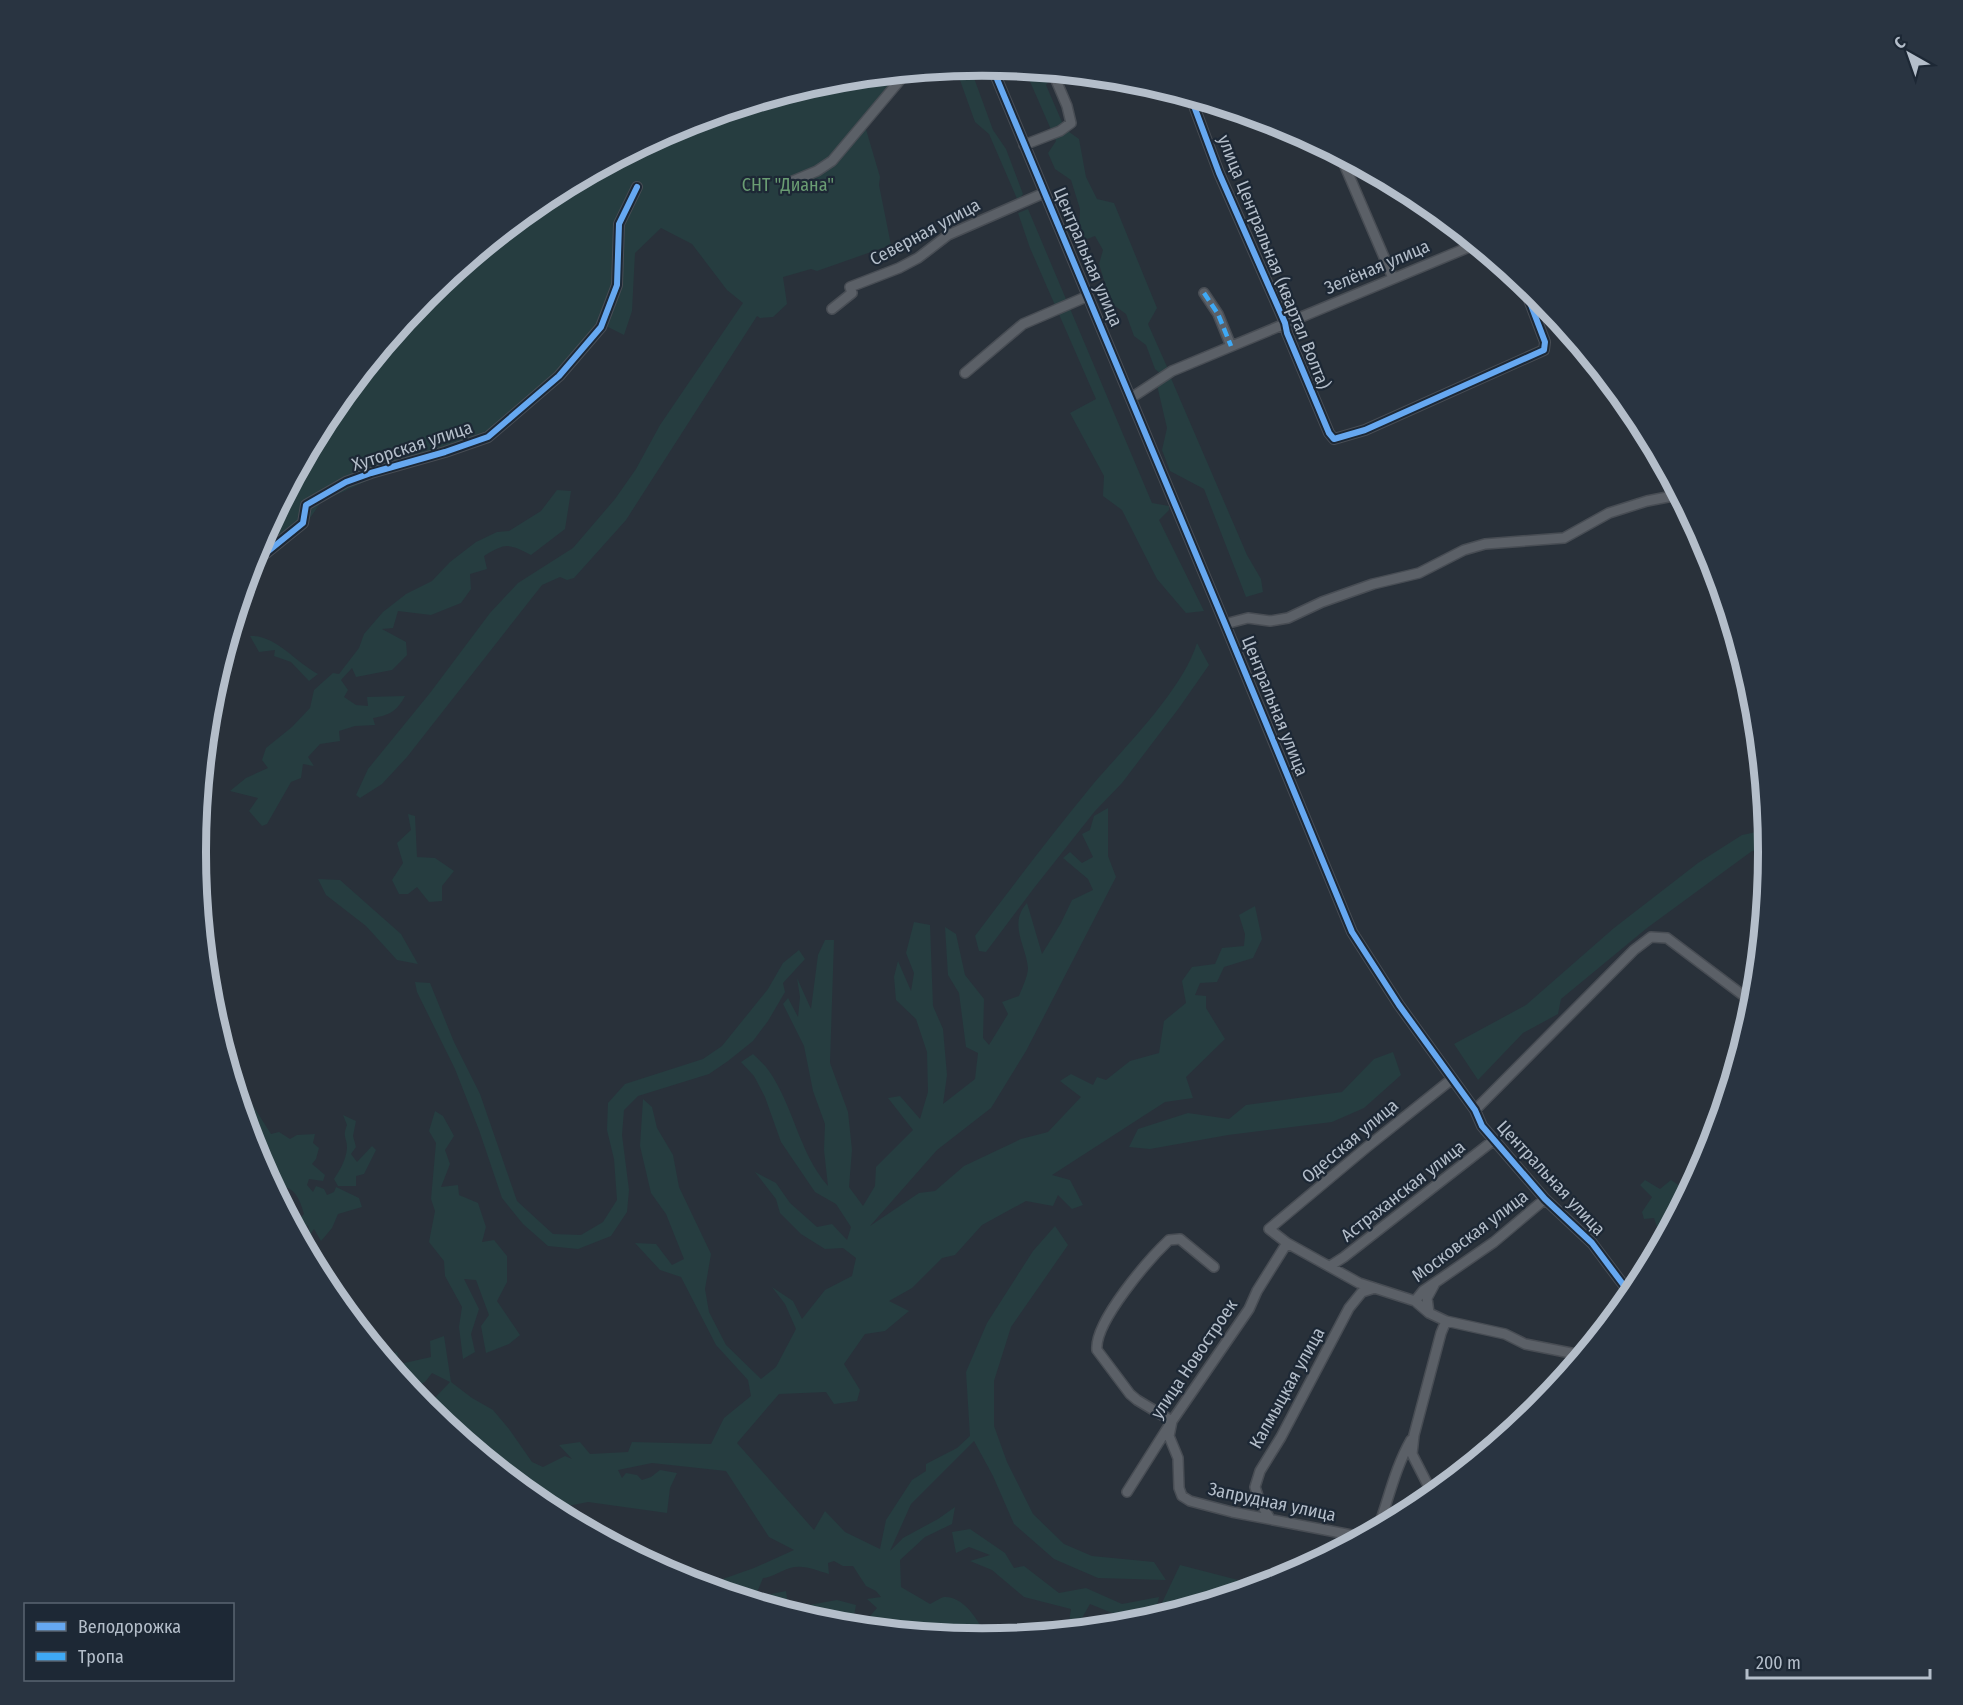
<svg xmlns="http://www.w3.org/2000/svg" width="1963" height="1705" viewBox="0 0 1963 1705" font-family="'Fira Sans Condensed',sans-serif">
  <rect width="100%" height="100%" fill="#29313a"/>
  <path fill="#263d40" d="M970 67 993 130 1006 149 1023 194 1018 201 989 134 975 122 956 69Z
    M1025 70 1047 72 1050 80 1046 85 1065 129 1079 139 1086 177 1097 199 1114 203 1157 308 1148 324 1168 369 1161 374 1155 369 1146 345 1134 336 1126 314 1111 303 1099 264 1103 250 1095 236 1087 239 1079 232 1080 209 1071 180 1055 169 1048 153 1056 141Z
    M910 73 865 126 880 177 879 185 891 245 817 271 811 269 783 277 787 304 773 317 760 318 757 316 626 520 574 578 567 580 560 577 542 585 407 757 382 784 360 798 356 795 368 769 430 693 490 613 518 583 573 548 615 499 636 469 660 425 743 303 727 290 692 244 661 228 635 253 632 311 624 335 606 326 603 333 559 381 491 441 388 471 321 502 308 521 266 559 237 609 255 551 328 415 426 296 545 198 681 126 828 81Z
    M1028 209 1152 503 1169 506V510L1159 520 1204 611 1186 613 1157 579 1122 510 1103 496 1104 476 1070 413 1096 399 1030 248 1018 213Z
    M1170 376 1247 555 1261 579 1263 592 1246 597 1204 489 1170 471 1162 450 1167 428 1157 385Z
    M557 490 571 491 565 529 531 555C508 543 506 543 484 556L487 569 470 574 471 589 461 603 431 615 398 611 393 628 382 629 406 642 407 655 392 670 356 677 352 668 341 680 348 690 344 697 356 705 368 706 367 697 405 696C397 711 390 715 373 718L375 725 355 726 339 731 340 741 320 744 308 757 314 766 303 764 301 778 291 782 267 824 262 826 249 811 258 798 230 791 246 778 268 768 262 760 266 748 292 727 310 708 314 690 333 673 339 674 359 648 364 634 383 612 406 594 432 581 450 562 476 542 497 532 509 531 541 511Z
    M250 636C276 635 295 662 318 674L309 681 291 662 274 656 275 650 259 652Z
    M1197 643 1209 665 1179 708 1122 783 1095 811 1034 888 986 952 979 951 975 936C1014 884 1053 833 1094 783 1126 746 1183 689 1197 643Z
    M1108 808V856L1116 877 1026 1051 991 1108 937 1150 870 1226 919 1193 935 1191 964 1166 1021 1139 1048 1132 1081 1097 1060 1081 1071 1074 1093 1085 1097 1077 1106 1080 1130 1061 1159 1053 1164 1021 1186 1003 1182 981 1192 967 1215 964 1222 948 1244 946 1245 934 1239 915 1255 906 1262 939 1253 958 1224 967 1217 982 1200 983 1195 995 1206 996V1008L1225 1039 1186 1077 1193 1098 1165 1102 1052 1175 1070 1180 1083 1205 1072 1209 1058 1195 1053 1206 1026 1201 982 1225 955 1255 942 1258 912 1288 889 1301 909 1311 885 1331 865 1334 844 1364 860 1390 857 1401 834 1404 826 1392 779 1394 737 1443 814 1530 825 1511 845 1532 880 1549 886 1520 912 1480 926 1471V1464L957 1448 970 1436 966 1372 987 1323 1033 1251 1055 1226 1068 1245 1011 1327 994 1381V1426L1007 1462 1033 1514 1064 1544 1092 1556 1154 1562 1166 1580 1098 1578 1054 1559 1014 1524 993 1476 974 1441 911 1504 890 1551 903 1538 938 1519 955 1507 952 1524 925 1537 900 1560 901 1587 930 1604C934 1602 940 1598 944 1597 961 1596 974 1614 981 1627L974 1638 901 1631 897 1626 888 1630 828 1624 803 1616 809 1605 837 1600 856 1605 854 1616 866 1621 877 1608 867 1599 881 1597 876 1591 866 1586 853 1566H843L834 1561 828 1563 829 1574C816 1570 803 1564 790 1568 780 1571 773 1577 763 1578L755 1597 786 1591 788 1605 783 1610 703 1586 754 1568 794 1550 769 1537 726 1471 652 1463 618 1470 622 1478 626 1473 637 1475 642 1480 651 1477 660 1470 677 1473 670 1488 667 1513 588 1502 568 1506 541 1503 446 1426 428 1405 450 1382 432 1373 425 1382 419 1385 416 1397 384 1358 397 1352 400 1364 431 1357 430 1341 444 1336 451 1382 472 1398 493 1410 509 1429 532 1462 543 1467 565 1456 572 1459 559 1445 580 1442 590 1454 628 1452 632 1442 711 1444 724 1418 751 1396 748 1380 716 1345 681 1277 660 1270 635 1243 656 1244 672 1265 684 1259 666 1214 651 1193 640 1146 643 1099 652 1107 657 1128 673 1155 679 1187 711 1254 705 1289 709 1312 726 1345 761 1379 776 1367 796 1329 785 1304 772 1287 793 1301 802 1319 825 1290 852 1276 856 1258 843 1248 825 1249 801 1234 780 1213 776 1199 755 1172 776 1183 790 1203 817 1227 832 1224 847 1240 851 1227 836 1204 815 1192 781 1142 765 1097 754 1076 741 1062 753 1054C759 1060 765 1065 769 1071 794 1107 799 1153 828 1186L824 1150 825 1124 813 1091 804 1046 783 1004 788 998 798 1017 800 997 797 978 811 1009 818 955 825 940H834L830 1063 848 1112 852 1150 849 1187 863 1206 875 1186 876 1167 913 1130 888 1098 900 1096 920 1119 928 1092 927 1052 916 1019 896 1000 894 977 898 961 911 991 914 973 906 953 914 922 930 925 933 1006 943 1029 947 1075 943 1104 975 1079 978 1053 966 1047 959 993 948 975 945 927 956 934 965 975 984 999 983 1038 989 1045 1008 1014 1002 1002 1019 996C1022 988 1028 976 1028 968 1026 945 1008 924 1027 903L1042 954 1061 923 1072 900 1093 890 1088 879 1063 858 1070 852 1082 863 1093 857 1082 834 1090 830 1094 816Z
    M408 814 415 816 417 857 435 858 454 871 442 886V901L429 902 417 887 408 894H399L392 880 403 863 397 843 411 830Z
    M1766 830 1768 849 1752 851 1647 928 1561 999 1558 1014 1523 1033 1478 1080 1454 1044 1526 1005 1614 928 1698 863 1742 835Z
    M318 879 340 880 401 934 418 964 397 960 366 926 326 895Z
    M799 950 805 959 783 983 785 992 768 1021 753 1041 728 1061 709 1074 638 1096 624 1110 622 1135 629 1190 627 1212 611 1236 578 1249 548 1246 523 1224 502 1198 479 1130 455 1069 417 992 415 982 430 983 454 1042 480 1094 517 1201 553 1234 581 1235 603 1222 617 1200 614 1159 607 1130 608 1103 625 1084 703 1059 722 1046 768 989 783 963Z
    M1393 1052 1401 1075 1364 1108 1332 1122 1228 1135 1150 1149 1129 1147 1138 1129 1188 1113 1229 1119 1246 1105 1342 1092 1374 1059Z
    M250 1101 271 1134 279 1132 290 1139 297 1135 315 1134 313 1143 319 1148 316 1159 312 1164 325 1175 323 1181 309 1179 307 1185 313 1192 316 1186 324 1189 327 1195 334 1192 336 1187 359 1198 362 1207 338 1214 332 1228 321 1241 314 1229 310 1235 308 1225 303 1231 297 1232 293 1225 304 1214C299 1196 293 1184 272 1186L255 1153 243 1114Z
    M435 1111 443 1116 454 1136 445 1150 450 1164 441 1187 458 1185 459 1195 478 1203 486 1227 482 1242 494 1240 507 1256V1282L497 1301 520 1335 509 1344 486 1353 481 1326 489 1315 476 1280 464 1279 479 1309 471 1334 475 1352 463 1359 459 1327 462 1307 445 1276 444 1261 429 1242 435 1211 431 1199 436 1143 429 1131Z
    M343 1115 356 1121 353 1136 356 1147 351 1154 357 1162 372 1146 376 1150 364 1174 356 1176V1186H338L334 1179C340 1170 346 1160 347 1148 347 1137 342 1138 347 1125Z
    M1645 1180 1660 1189 1671 1180 1683 1188 1682 1199 1683 1200 1666 1233 1657 1227 1654 1218 1644 1219 1642 1212 1652 1197 1640 1185Z
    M970 1529 1005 1553 1014 1568 1024 1566 1059 1593 1086 1588 1122 1604 1159 1597 1156 1611 1122 1617 1090 1604 1075 1630H1068L1071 1609 1024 1597 992 1570 970 1561 990 1555 969 1547 956 1553 952 1532Z
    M1180 1565 1238 1580 1235 1594 1176 1611 1182 1602 1161 1605Z"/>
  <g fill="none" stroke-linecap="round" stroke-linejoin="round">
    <defs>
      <path id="minor" d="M992 67 1225 624 1352 932 1399 1005 1475 1110 1482 1126 1545 1199 1592 1243 1631 1295
        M1191 98 1219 173 1285 323 1287 333 1329 433 1334 439 1365 430 1544 350 1545 342 1523 284
        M1024 145 1060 131 1071 123 1067 106 1053 73
        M1341 157 1393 278
        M793 181 817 171 832 161 906 73
        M1204 293 1218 314 1231 346
        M832 309 852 293 850 287 899 268 918 258 948 235 1044 193
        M965 373 1023 324 1088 296
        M1131 398 1172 371 1474 245
        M253 559 266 553 303 523 306 505 346 482 371 473 445 452 488 437 559 376 601 327 617 285 619 224 637 187
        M1225 624 1248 618 1270 621 1288 618 1322 602 1373 584 1419 573 1464 550 1485 544 1564 538 1609 513 1647 501 1678 495
        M1475 1110 1634 950 1651 937 1667 938 1752 1002
        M1330 1266 1344 1257 1494 1140
        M1214 1267 1180 1239 1169 1240C1149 1259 1094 1322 1097 1350L1130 1394 1137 1400 1172 1421 1169 1436 1178 1458 1179 1488 1182 1496 1190 1501 1232 1512 1362 1537
        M1415 1301 1423 1291 1494 1242 1545 1199
        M1429 1313 1415 1301 1359 1283 1287 1243 1269 1229 1367 1147 1452 1079
        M1446 1321 1505 1334 1525 1344 1581 1355
        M1127 1492 1172 1421 1249 1309 1257 1291 1287 1243
        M1433 1495 1412 1454 1414 1435 1441 1333 1446 1321 1429 1313 1427 1298 1434 1285
        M1269 1517 1260 1502 1255 1487 1260 1471 1281 1437 1349 1308 1362 1292 1375 1288
        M1378 1528C1389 1498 1395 1468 1411 1440"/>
    </defs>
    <use href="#minor" stroke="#484d54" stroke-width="12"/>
    <use href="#minor" stroke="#5b6067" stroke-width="9"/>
    <path stroke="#3fa9f5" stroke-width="4.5" stroke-dasharray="9 4.5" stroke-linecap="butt" d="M1204 293 1218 314 1231 346"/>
    <defs>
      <path id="cycleway" d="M992 67 1225 624 1352 932 1399 1005 1475 1110 1482 1126 1545 1199 1592 1243 1631 1295
        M1191 98 1219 173 1285 323 1287 333 1329 433 1334 439 1365 430 1544 350 1545 342 1523 284
        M253 559 266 553 303 523 306 505 346 482 371 473 445 452 488 437 559 376 601 327 617 285 619 224 637 187"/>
    </defs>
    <use href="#cycleway" stroke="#1d2835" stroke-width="10"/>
    <use href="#cycleway" stroke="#66a8f1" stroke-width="6"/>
  </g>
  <g text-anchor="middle" stroke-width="4.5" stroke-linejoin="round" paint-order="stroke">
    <g font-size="18" fill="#6a9d73" stroke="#1d2835">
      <text x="788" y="191">СНТ "Диана"</text>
    </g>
    <g font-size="18" fill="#b4beca" stroke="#1d2835">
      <text transform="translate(925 232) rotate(-28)" y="6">Северная улица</text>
      <text transform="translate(1088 257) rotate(67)" y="6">Центральная улица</text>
      <text transform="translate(1274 262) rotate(68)" y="6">улица Центральная (квартал Волта)</text>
      <text transform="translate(1377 267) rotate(-23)" y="6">Зелёная улица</text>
      <text transform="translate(412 446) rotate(-18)" y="6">Хуторская улица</text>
      <text transform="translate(1275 706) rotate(68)" y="6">Центральная улица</text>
      <text transform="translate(1350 1141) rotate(-40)" y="6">Одесская улица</text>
      <text transform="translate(1551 1178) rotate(47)" y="6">Центральная улица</text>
      <text transform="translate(1403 1191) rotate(-38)" y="6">Астраханская улица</text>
      <text transform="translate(1470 1236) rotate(-37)" y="6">Московская улица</text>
      <text transform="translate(1194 1359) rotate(-56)" y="6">улица Новостроек</text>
      <text transform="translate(1287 1388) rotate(-61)" y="6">Калмыцкая улица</text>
      <text transform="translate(1272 1502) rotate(12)" y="6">Запрудная улица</text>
    </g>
  </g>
  <path d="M0 0H1963V1705H0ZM206 852a776 776 0 1 1 1552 0a776 776 0 1 1-1552 0Z" fill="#293441" fill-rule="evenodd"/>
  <path fill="none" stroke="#b4beca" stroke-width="8" d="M206 852a776 776 0 1 1 1552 0a776 776 0 1 1-1552 0Z"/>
  <rect x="24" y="1603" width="210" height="78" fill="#1d2835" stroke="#596471" stroke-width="1.5"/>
  <rect x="36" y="1622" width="30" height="9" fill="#66a8f1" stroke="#596471" stroke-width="1.5"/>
  <text x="78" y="1633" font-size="18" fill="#b4beca">Велодорожка</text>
  <rect x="36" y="1652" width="30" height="9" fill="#3fa9f5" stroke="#596471" stroke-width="1.5"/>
  <text x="78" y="1663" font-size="18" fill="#b4beca">Тропа</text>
  <g transform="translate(1909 54) rotate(320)" stroke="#1d2835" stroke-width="4.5" paint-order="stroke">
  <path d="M0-4.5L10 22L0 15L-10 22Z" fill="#b4beca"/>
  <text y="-9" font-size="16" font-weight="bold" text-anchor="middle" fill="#b4beca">С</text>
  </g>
  <path d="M1747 1669v9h183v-9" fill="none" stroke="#b4beca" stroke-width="3"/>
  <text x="1756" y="1669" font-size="18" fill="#b4beca" stroke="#1d2835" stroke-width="4.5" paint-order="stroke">200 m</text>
</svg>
